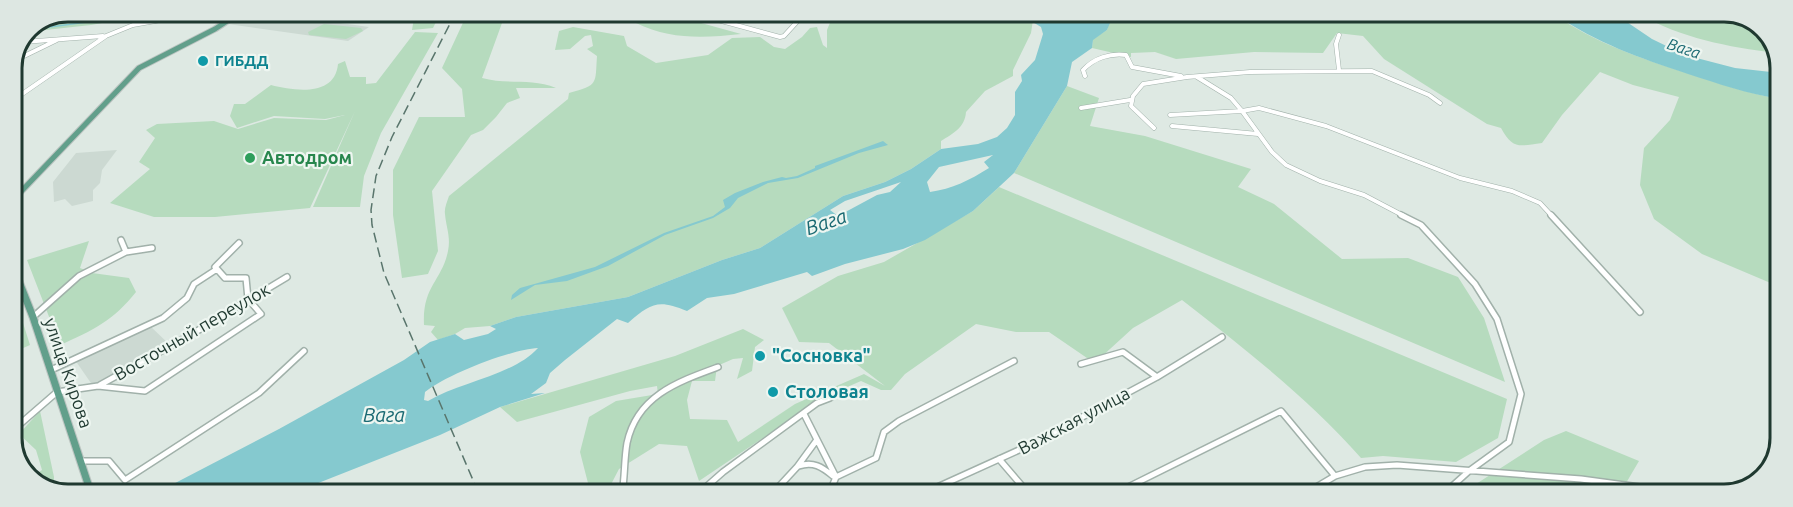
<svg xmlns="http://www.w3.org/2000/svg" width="1793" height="507" viewBox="0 0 1793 507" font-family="Ubuntu,sans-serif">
  <rect width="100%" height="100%" fill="#dee9e3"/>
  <path fill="#ccd9d2" d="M244 12H328L319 20 369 27 348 41 228 24Z
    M117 150 102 170 100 183 93 190V201L72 206 65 199 54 202 53 182 76 153Z
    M149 325 170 345 93 386 75 360Z"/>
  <path fill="#b6dbbe" d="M148 12H164L91 25 27 32 29 28 41 23 84 16 89 22Z
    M415 12H441L433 28 412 30Z
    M468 12H506L482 78C507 85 532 78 556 88H516L520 98 507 103 496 117 483 130 471 135 432 191 438 251 428 274 402 278 393 215V170L419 117H465L462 89 442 68Z
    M656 13H665L741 34C705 38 670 40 636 23Z
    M834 13H1034L1031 33 1013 70V76L985 91 966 112C965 127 954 133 941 141V149L911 169 885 182 843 196 760 248 722 260 628 297 516 317 490 326 465 328 455 334 438 340 431 332 435 326 424 325C422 286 442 281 448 251 451 237 446 227 445 214 444 209 447 202 449 196L568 99 569 93C599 85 595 84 597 56L587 49 593 46 591 35 585 36 570 49 555 50 559 31 573 27 624 36 627 46 656 63 708 55 732 38 760 37 774 47 785 49 802 37 810 28 817 27 823 45 827 48V30Z
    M1112 13 1553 14C1598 44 1637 57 1687 73 1718 83 1749 94 1781 99L1780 287 1702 254 1654 219 1640 185 1644 148 1670 120 1679 97 1633 85 1600 72 1562 115 1542 143C1519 146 1513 150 1501 128L1487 124 1384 59 1363 36 1337 33 1323 53 1254 52 1176 59 1155 52 1131 53V57L1092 48 1093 39 1107 30Z
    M1639 14C1673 14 1742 5 1767 31 1771 36 1773 47 1776 53 1728 47 1681 38 1639 14Z
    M324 24 361 28 363 31 346 39 309 35 308 32Z
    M415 32 438 33 381 133 364 176 360 207H313L355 111 310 208 215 217H154L110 203 150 169 139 162 155 138 146 130 157 124 214 121 238 129 274 118 326 120 345 115 325 119 274 116 237 128 230 116 234 104H245L271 85C295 91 335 97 338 64L345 61 350 77H366V84L376 83Z
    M1067 86 1099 98 1090 126 1145 136 1251 169 1238 187 1274 204 1342 259 1408 258 1458 277 1484 318 1505 382 1014 173Z
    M999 187 1507 399 1498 438 1456 462 1383 456 1361 458C1308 398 1245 349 1182 300L1133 328 1099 359 1087 358 1049 332H1016L976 324 905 374 891 390H881L861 381 824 397 699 481 687 446 659 444 619 469 606 494H586L589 487 580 452 589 417 616 401 658 394 657 386 630 391 517 422 500 407 675 356 743 329 764 340 755 347 752 371 737 379 743 358 733 359 717 366 715 381H692L687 400 690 419 727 420 738 442 795 404 864 374 885 386 829 343 799 342 782 308 838 276 884 262 973 211Z
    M89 241 80 268 92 273 129 278 136 292C114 320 92 331 60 345L27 260Z
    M12 288 30 345 12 353Z
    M40 411 54 477V493L30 478 42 470 36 450 19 434Z
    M1566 431 1639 461 1619 495H1459L1544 440Z"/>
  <path fill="#85c9cf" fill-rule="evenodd" d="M1034 13H1112L1113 16 1107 30 1093 40 1092 48 1072 62 1067 86 1014 173 973 211 925 240 903 249 845 264 812 276 807 272 734 294 707 298 687 311C658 299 651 303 628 323L617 319 565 360 550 373 546 383 531 394 545 393 500 407 440 435 293 493H156L279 429 404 360 430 342 455 334 464 340 488 334 496 329 490 326 516 317 628 297 722 260 760 248 843 196 885 182 911 169 941 149 978 144 997 137 1007 128 1015 115V92L1022 81 1021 75 1035 60 1043 34 1041 27 1031 21ZM993 155 984 162 989 168C970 180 952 189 930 192L927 182 939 167ZM901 182 890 192 877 195 838 216 830 210 845 201ZM538 348C514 375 460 382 428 401L424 400 425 392C448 374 509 350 538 348Z
    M1554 14H1615L1652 39 1685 55 1735 68 1781 73V99C1748 94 1719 84 1688 74 1637 57 1599 44 1554 14Z
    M883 141 888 145 859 153 798 178 768 183 738 198 730 208 713 218 665 235 608 266 567 281 535 285 511 300 512 295 520 288 595 267 664 233 713 216 725 207 723 200 735 193 763 182 782 177 786 178 797 176 815 168V166Z"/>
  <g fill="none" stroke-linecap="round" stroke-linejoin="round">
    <path stroke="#85c9cf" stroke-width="1.5" d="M28 30 160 12"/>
    <defs>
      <path id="minor-far1" d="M361 12 393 16 405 12
        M692 13 780 37 784 36 805 13
        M1339 35 1336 44 1339 70
        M23 42 103 36
        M16 60 57 40
        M1085 76 1083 70C1094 58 1110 53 1126 55L1132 67 1181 76
        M1197 77 1231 98 1242 111 1259 108 1326 126 1460 178 1512 191 1540 203 1552 216
        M12 101 106 36 133 25 206 12
        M1081 108 1130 100
        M1170 115 1242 111 1272 152 1286 165 1320 181 1364 195 1404 216
        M1172 126 1258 134
        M1154 128 1131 106 1133 96 1143 84 1187 77 1250 72 1372 71 1429 95 1440 103"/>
      <path id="minor" d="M1401 215 1421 225 1475 284 1497 319 1521 394 1509 442 1469 471 1449 489 1435 495
        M1551 215 1640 312
        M126 252 152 248
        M217 269 215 267 239 243
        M33 317 79 276 126 252 121 240
        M1081 364 1123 352 1157 377
        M100 385 192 334 287 277
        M804 414 836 477
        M12 431 57 392 98 386 145 391 261 314 248 299 246 278H225L217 269 194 284 187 298 163 318 51 370
        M999 459 1029 494
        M82 461H109L125 480 259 393 304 351
        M799 466C813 461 822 467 833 476
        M682 493 685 494
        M622 494C625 477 624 460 627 443 637 396 677 382 718 367
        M698 494 723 472 817 403 830 398
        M772 494 797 467 816 441
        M829 494 836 477 876 458 884 432 899 421 1014 361
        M922 494 1030 445 1157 377 1222 337
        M1114 494 1281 411 1335 476
        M1303 495 1335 476 1365 467 1397 465 1581 479 1698 495"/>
      <path id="major-far1" d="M12 201 139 68 215 29 241 12"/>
      <path id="major" d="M12 264 33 317 91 493"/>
    </defs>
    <use href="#minor-far1" stroke="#a1b1aa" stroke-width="5"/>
    <use href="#minor" stroke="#a1b1aa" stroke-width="8"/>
    <use href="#major-far1" stroke="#bcc4c1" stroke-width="7"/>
    <use href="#major" stroke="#bcc4c1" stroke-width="9"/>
    <use href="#minor-far1" stroke="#fff" stroke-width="4"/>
    <use href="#minor" stroke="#fff" stroke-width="5"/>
    <use href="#major-far1" stroke="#629f8b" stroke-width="5"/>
    <use href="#major" stroke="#629f8b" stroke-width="7"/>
    <path stroke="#59756c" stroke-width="1.5" stroke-dasharray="10 5" stroke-linecap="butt" d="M456 12 392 137 376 176 371 210 372 225 384 273 479 494"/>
  </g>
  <g fill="#0f9aa8" stroke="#eef6f1" stroke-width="2">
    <circle cx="203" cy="61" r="6"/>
    <circle cx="760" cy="356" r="6"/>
    <circle cx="773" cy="392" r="6"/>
  </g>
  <circle fill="#2e9e5b" stroke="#eef6f1" stroke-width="2" cx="250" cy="158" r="6"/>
  <g text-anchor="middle" stroke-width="4.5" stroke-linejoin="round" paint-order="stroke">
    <g font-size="15" font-weight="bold" fill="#0d838f" stroke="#eef6f1" text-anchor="start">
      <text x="215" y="66">ГИБДД</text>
    </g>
    <g font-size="16" font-style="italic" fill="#1b6a73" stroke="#eef6f1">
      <text transform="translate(1684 48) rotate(18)" y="6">Вага</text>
    </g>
    <g font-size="18" font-weight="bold" fill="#27864d" stroke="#eef6f1" text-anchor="start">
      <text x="262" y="164">Автодром</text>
    </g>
    <g font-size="18" fill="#1f3930" stroke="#eef6f1">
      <text transform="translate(192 332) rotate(-30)" y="6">Восточный переулок</text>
      <text transform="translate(68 373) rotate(71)" y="6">улица Кирова</text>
      <text transform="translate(1074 421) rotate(-28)" y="6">Важская улица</text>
    </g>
    <g font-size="18" font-weight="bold" fill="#0d838f" stroke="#eef6f1" text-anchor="start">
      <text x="772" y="362">"Сосновка"</text>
      <text x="785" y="398">Столовая</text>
    </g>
    <g font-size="20" font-style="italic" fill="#1b6a73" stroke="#eef6f1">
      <text transform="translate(826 222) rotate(-19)" y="7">Вага</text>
      <text x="384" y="422">Вага</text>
    </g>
  </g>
  <path d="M0 0H1793V507H0ZM68 22H1724A46 46 0 0 1 1770 68V438A46 46 0 0 1 1724 484H68A46 46 0 0 1 22 438V68A46 46 0 0 1 68 22Z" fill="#dde7e2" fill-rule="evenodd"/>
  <path fill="none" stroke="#1f3930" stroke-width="3" d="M68 22H1724A46 46 0 0 1 1770 68V438A46 46 0 0 1 1724 484H68A46 46 0 0 1 22 438V68A46 46 0 0 1 68 22Z"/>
</svg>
